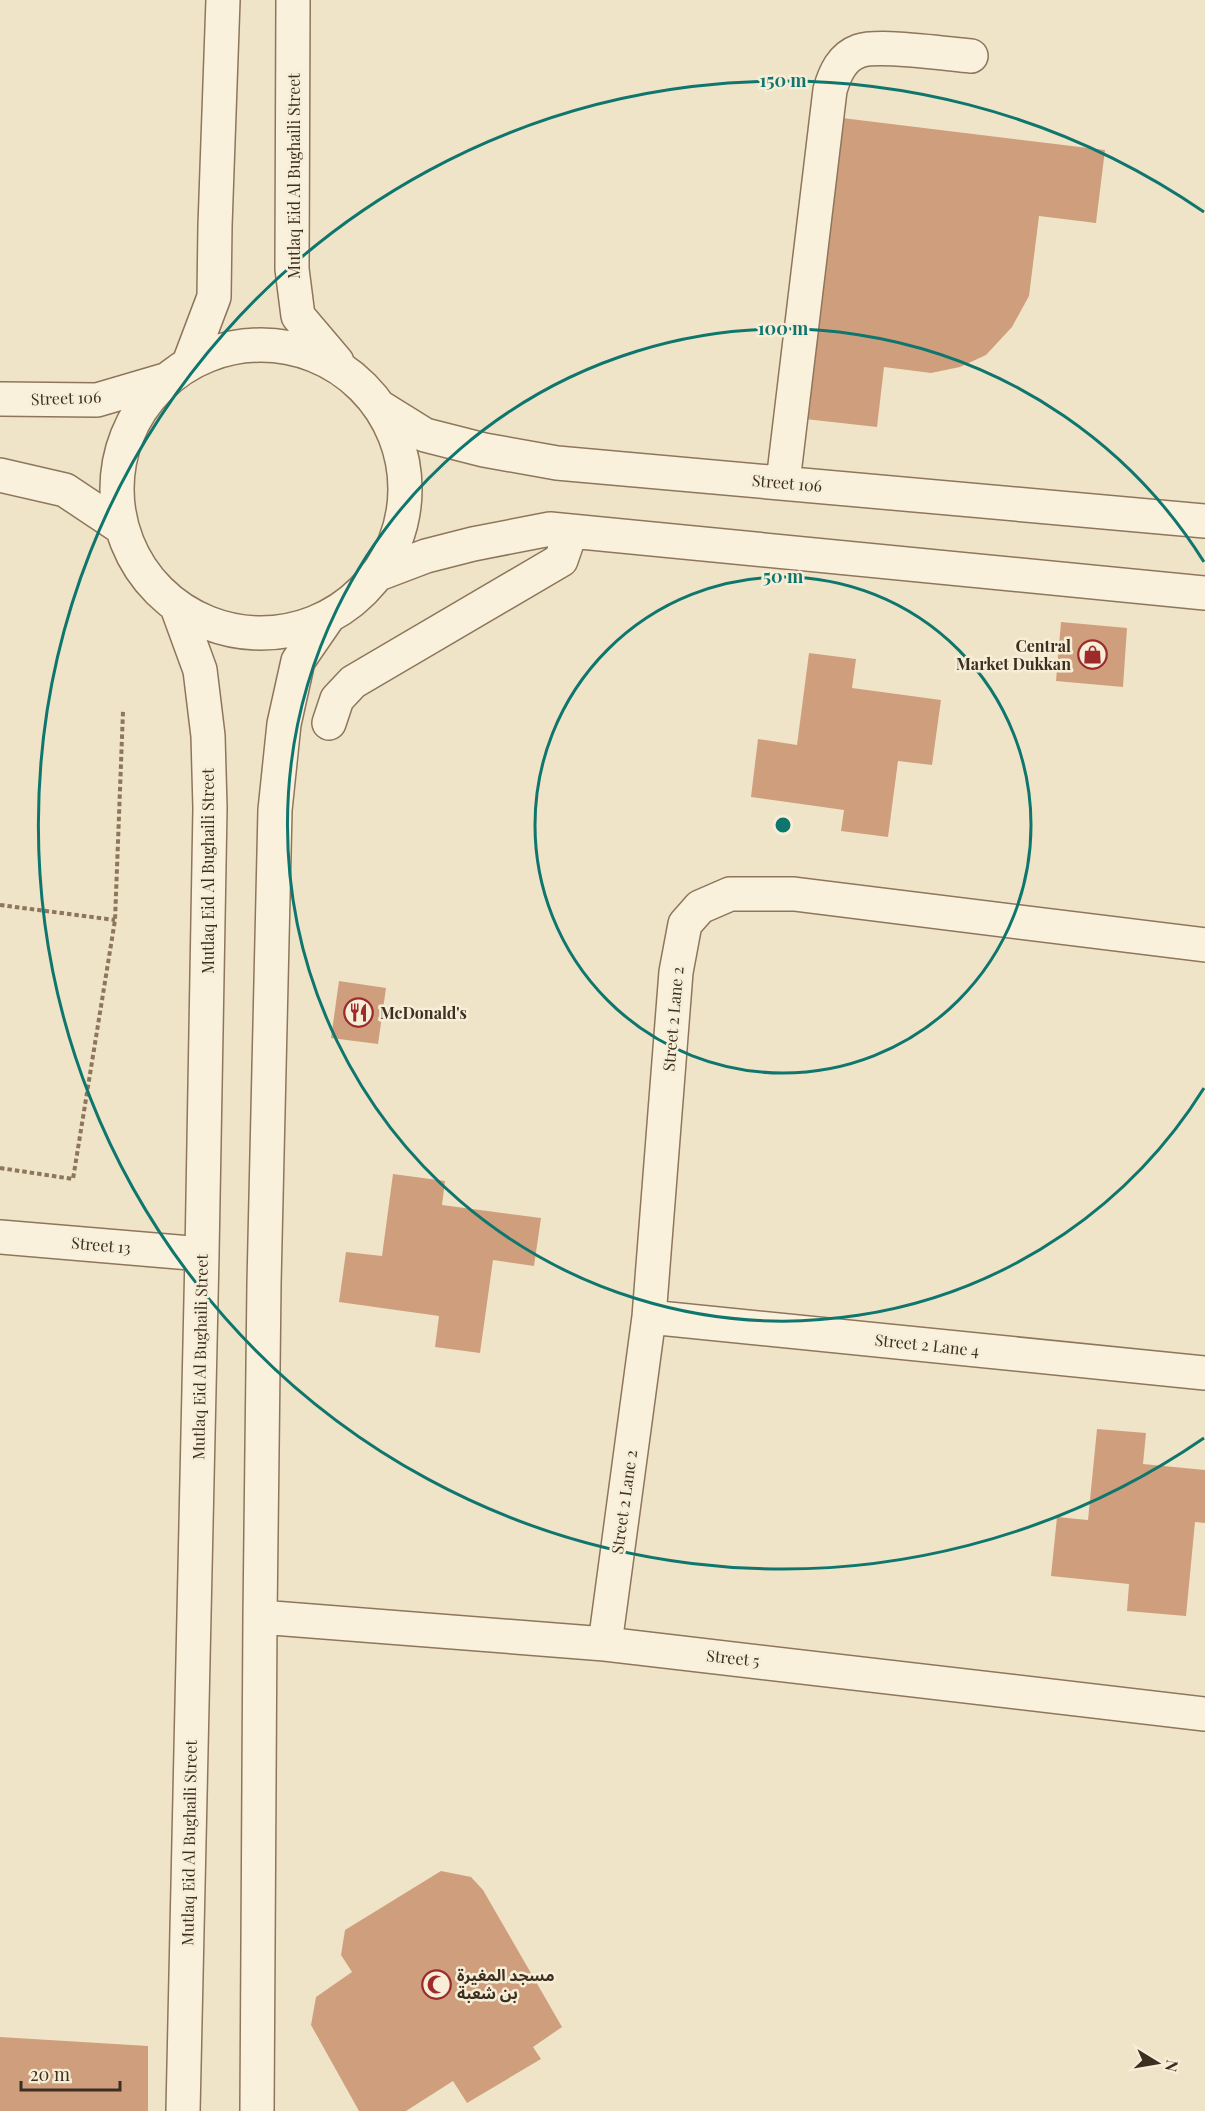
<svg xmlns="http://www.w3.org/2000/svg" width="1205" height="2111" viewBox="0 0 1205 2111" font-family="'Playfair Display','Noto Sans Arabic',serif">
  <rect width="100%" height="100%" fill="#f0e4c8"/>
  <path fill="#cf9f7d" d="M834 117 1105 150 1096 223 1039 216 1029 296 1012 327 986 355 960 367 931 373 884 367 877 427 796 418Z
    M1061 622 1127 628 1123 687 1056 681Z
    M809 653 856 659 852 688 941 700 932 765 898 761 888 837 841 831 844 810 751 797 758 739 797 745Z
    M339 981 386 988 378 1044 331 1038Z
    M393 1174 445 1181 442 1205 541 1218 534 1266 493 1260 480 1353 435 1347 439 1316 339 1302 346 1252 382 1256Z
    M1097 1429 1146 1433 1143 1464 1205 1470V1523L1195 1522 1186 1616 1127 1611 1129 1584 1051 1576 1057 1517 1088 1520Z
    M441 1871 471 1877 483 1890 562 2027 533 2047 541 2059 467 2103 453 2081 406 2111H359L311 2025 316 1997 352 1972 341 1955 345 1930Z
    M0 2037 148 2046V2111H0Z"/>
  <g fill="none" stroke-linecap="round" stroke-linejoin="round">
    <defs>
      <path id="minor" d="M293 0 292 269 298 316 337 362
        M117 489a144 144 0 1 1 288 0a144 144 0 1 1-288 0Z
        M189 363 214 297 215 226 223 0
        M0 399 97 400 165 380
        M380 407 425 435 484 450 557 463 1205 521
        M0 475 65 490 122 528
        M783 482 830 90C835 73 842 57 859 51 879 44 947 54 971 56
        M376 575 426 556 473 544 550 529 1205 593
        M177 607 200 670 208 736 210 808 202 1254 183 2111
        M329 723 337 699 353 682 561 560 571 531
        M0 1237 202 1254
        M649 1317 1205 1373
        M260 1617 605 1644 1205 1714
        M605 1644 649 1317 676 972 685 924 700 907 730 894H794L1205 945
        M257 2111 260 1617 264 1284 275 810 284 724 298 661 329 616"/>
    </defs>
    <use href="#minor" stroke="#8d765c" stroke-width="36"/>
    <path stroke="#8d765c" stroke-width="4" stroke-dasharray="4.5 3" stroke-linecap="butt" d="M0 905 115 920
      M0 1168 73 1179 115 920 123 711"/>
    <use href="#minor" stroke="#faf1dc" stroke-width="33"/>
  </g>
  <g fill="none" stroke="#0f766e" stroke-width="3">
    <circle cx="783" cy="825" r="248"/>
    <path d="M1204 1088A496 496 0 1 1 1204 562"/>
    <path d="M1204 1438A744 744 0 1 1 1204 212"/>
  </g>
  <defs>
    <symbol id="shop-ring" viewBox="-11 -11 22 22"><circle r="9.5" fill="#f7eed8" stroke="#9e2a2b" stroke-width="1.5"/><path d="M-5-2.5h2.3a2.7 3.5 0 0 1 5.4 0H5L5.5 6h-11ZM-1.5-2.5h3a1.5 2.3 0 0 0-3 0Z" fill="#9e2a2b"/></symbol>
    <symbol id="restaurant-ring" viewBox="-11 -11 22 22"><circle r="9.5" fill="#f7eed8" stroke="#9e2a2b" stroke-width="1.5"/><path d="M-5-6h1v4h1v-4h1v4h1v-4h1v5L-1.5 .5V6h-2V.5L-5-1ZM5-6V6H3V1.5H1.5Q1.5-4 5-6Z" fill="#9e2a2b"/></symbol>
    <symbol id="mosque-ring" viewBox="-11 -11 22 22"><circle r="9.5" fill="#f7eed8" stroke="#9e2a2b" stroke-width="1.5"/><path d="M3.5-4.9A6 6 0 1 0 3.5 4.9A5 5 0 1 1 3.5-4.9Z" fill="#9e2a2b"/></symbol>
  </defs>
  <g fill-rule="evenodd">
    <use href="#shop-ring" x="1076" y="638" width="33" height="33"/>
    <use href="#restaurant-ring" x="342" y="996" width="33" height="33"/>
    <use href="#mosque-ring" x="420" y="1968" width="33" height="33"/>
  </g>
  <g text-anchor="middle" stroke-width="5" stroke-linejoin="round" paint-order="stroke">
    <g font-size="16" fill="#3d2e20" stroke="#f7eed8">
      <text transform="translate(294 176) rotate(-90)" y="6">Mutlaq Eid Al Bughaili Street</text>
      <text transform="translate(66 398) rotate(-2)" y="6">Street 106</text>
      <text transform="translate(787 483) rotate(5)" y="6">Street 106</text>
      <text transform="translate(208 871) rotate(-90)" y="6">Mutlaq Eid Al Bughaili Street</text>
      <text transform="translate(673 1019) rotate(-85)" y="6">Street 2 Lane 2</text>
      <text transform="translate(101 1245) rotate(5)" y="6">Street 13</text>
      <text transform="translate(927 1345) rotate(6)" y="6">Street 2 Lane 4</text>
      <text transform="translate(200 1357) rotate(-89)" y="6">Mutlaq Eid Al Bughaili Street</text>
      <text transform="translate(624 1502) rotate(-82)" y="6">Street 2 Lane 2</text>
      <text transform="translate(733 1658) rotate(6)" y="6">Street 5</text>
      <text transform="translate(189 1843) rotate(-89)" y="6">Mutlaq Eid Al Bughaili Street</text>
    </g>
    <g font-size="16" font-weight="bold" fill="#3d2e20" stroke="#f7eed8" text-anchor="start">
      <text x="1071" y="652" text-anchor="end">Central<tspan x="1071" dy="18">Market Dukkan</tspan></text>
      <text x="380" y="1019">McDonald's</text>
      <text x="457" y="1981">مسجد المغيرة<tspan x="457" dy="18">بن شعبة</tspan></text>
    </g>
  </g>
  <circle cx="783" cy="825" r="9" fill="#0f766e" stroke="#f7eed8" stroke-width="3"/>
  <g font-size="18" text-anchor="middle" font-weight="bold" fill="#0f766e" stroke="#f7eed8" stroke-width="5" stroke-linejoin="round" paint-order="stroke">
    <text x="783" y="87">150 m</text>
    <text x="783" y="335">100 m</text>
    <text x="783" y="583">50 m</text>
  </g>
  <g transform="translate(1157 2063) rotate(101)" stroke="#f7eed8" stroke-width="4.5" paint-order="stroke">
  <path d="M0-4.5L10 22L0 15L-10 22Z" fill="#3d2e20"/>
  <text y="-9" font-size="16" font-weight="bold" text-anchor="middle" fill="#3d2e20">N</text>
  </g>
  <path d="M21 2081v9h99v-9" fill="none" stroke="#3d2e20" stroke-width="3"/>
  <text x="30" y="2081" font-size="18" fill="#3d2e20" stroke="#f7eed8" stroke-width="4.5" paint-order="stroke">20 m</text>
</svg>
